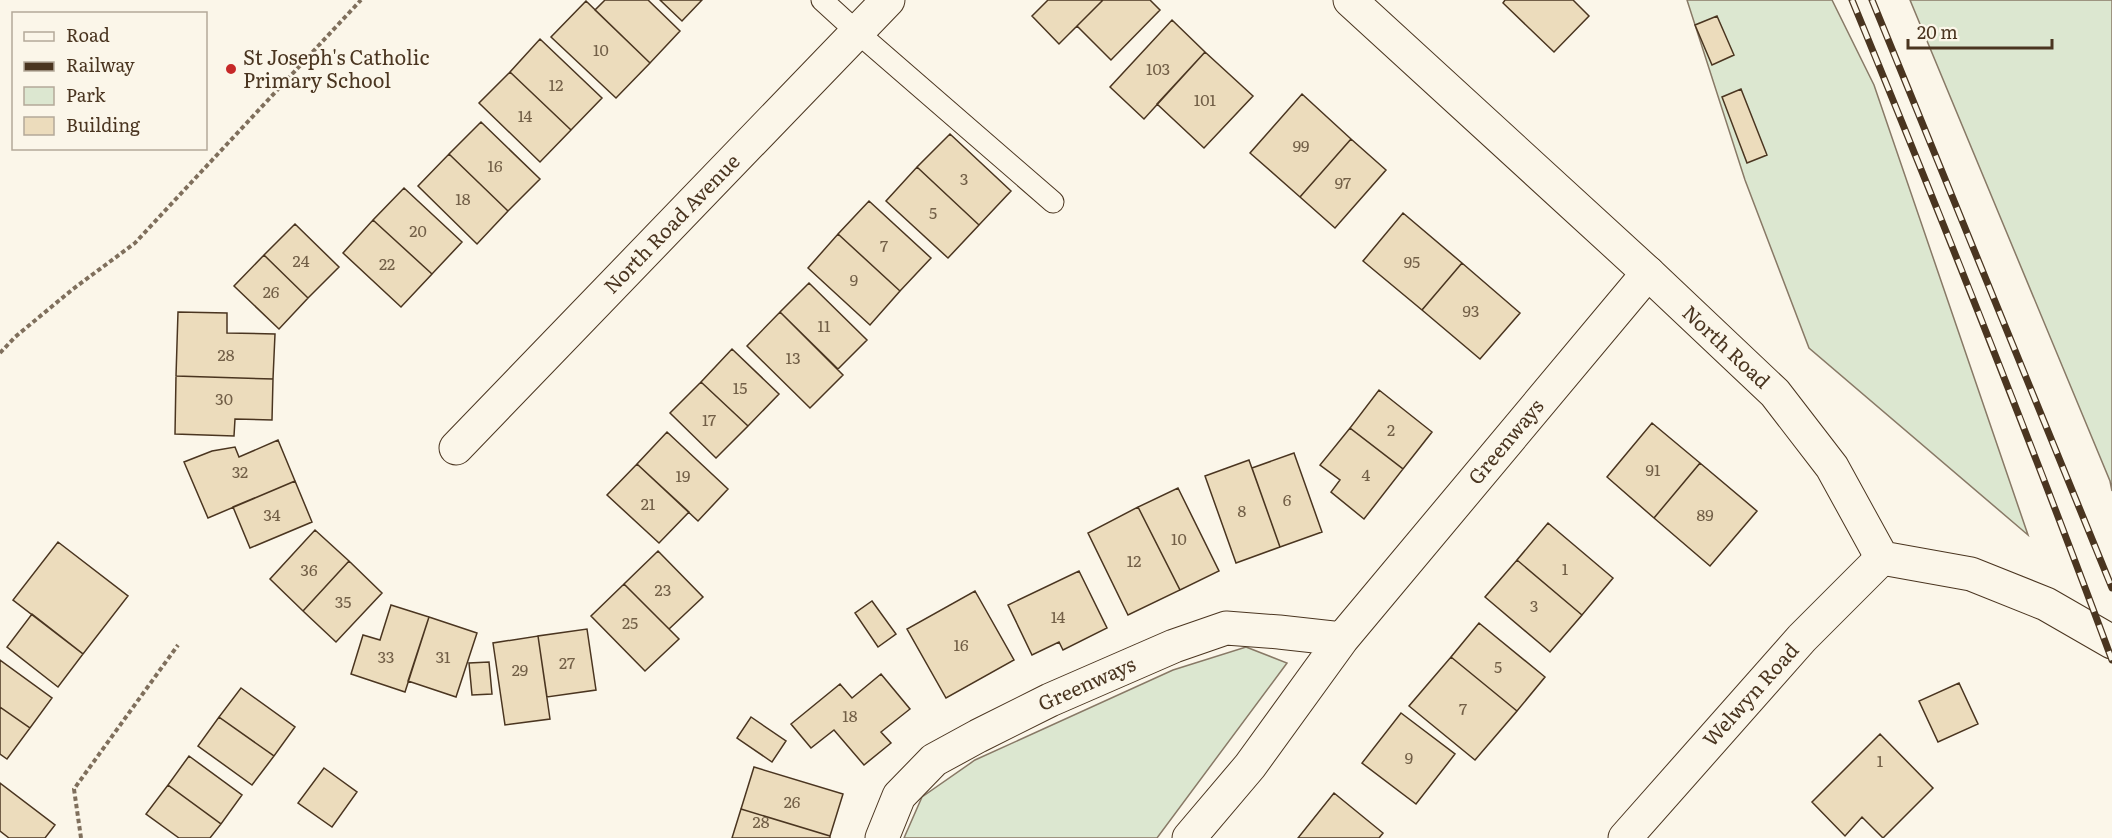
<svg xmlns="http://www.w3.org/2000/svg" width="2112" height="838" viewBox="0 0 2112 838" font-family="Literata,serif">
  <rect width="100%" height="100%" fill="#fbf6e9"/>
  <path fill="#dce7d0" stroke="#887966" stroke-width="1.5" d="M1687 0H1832L1874 85 2028 535 1809 348 1745 180Z
    M1910 0H2112V491L2110 481Z
    M1246 647 1287 663 1157 838H904L922 797 975 760 1173 670Z"/>
  <path fill="#ecdcbc" stroke="#4a3520" stroke-width="1.5" d="M605 0H648L680 31 650 63 595 10Z
    M660 0H702L682 21Z
    M1048 0H1103L1059 44 1032 16Z
    M1103 0H1150L1160 10 1111 60 1077 26Z
    M1505 0H1573L1589 16 1554 52 1503 3Z
    M586 1 650 63 616 98 551 37Z
    M1717 16 1734 55 1712 65 1695 25Z
    M1172 20 1205 52 1144 119 1110 87Z
    M540 39 602 98 571 130 510 72Z
    M1205 52 1253 96 1204 148 1157 104Z
    M510 72 571 130 540 162 479 103Z
    M1741 89 1767 155 1747 163 1722 97Z
    M1302 94 1351 139 1300 197 1250 153Z
    M481 122 540 179 508 211 449 154Z
    M950 134 1011 191 979 225 917 167Z
    M1351 139 1386 170 1335 228 1300 197Z
    M449 154 508 211 477 244 418 186Z
    M917 167 979 225 948 258 886 201Z
    M404 188 462 242 432 274 373 220Z
    M869 201 931 258 900 291 838 234Z
    M1403 213 1462 263 1422 310 1363 261Z
    M373 220 432 274 401 307 343 253Z
    M295 224 339 267 308 298 264 255Z
    M838 234 900 291 870 325 808 268Z
    M264 255 308 298 279 329 234 286Z
    M1462 263 1520 313 1480 359 1422 310Z
    M809 283 867 340 838 369 780 312Z
    M178 312 227 313V333L275 334 273 379 176 376Z
    M780 312 843 375 810 408 747 346Z
    M732 349 779 394 748 426 701 382Z
    M176 376 273 379 272 420 235 419 234 436 175 434Z
    M701 382 748 426 716 458 670 413Z
    M1379 390 1432 432 1403 469 1350 428Z
    M1652 423 1700 463 1654 518 1607 477Z
    M1350 428 1403 469 1364 519 1331 492 1340 480 1320 465Z
    M667 432 728 489 698 521 637 464Z
    M278 440 295 481 208 518 184 462 212 451 235 447 239 457Z
    M1294 453 1322 532 1280 547 1252 468Z
    M1249 460 1280 547 1236 563 1205 476Z
    M1700 463 1757 511 1710 566 1654 518Z
    M637 464 689 512 659 543 607 495Z
    M295 481 312 522 250 548 233 507Z
    M1178 488 1219 571 1180 590 1138 507Z
    M1138 507 1180 590 1128 615 1088 533Z
    M1548 523 1613 578 1582 615 1517 560Z
    M315 530 349 561 303 611 270 579Z
    M58 542 128 596 83 654 13 600Z
    M658 551 703 597 669 629 624 584Z
    M1517 560 1582 615 1550 652 1485 597Z
    M349 561 382 593 336 642 303 611Z
    M1079 571 1107 628 1063 650 1059 642 1032 655 1008 605Z
    M624 584 679 639 645 671 591 616Z
    M975 591 1014 660 946 698 907 629Z
    M872 601 896 634 878 647 855 613Z
    M391 605 429 617 405 692 351 674 363 635 380 640Z
    M32 614 83 654 58 687 7 647Z
    M429 617 477 633 456 697 408 681Z
    M1479 623 1545 677 1517 711 1451 657Z
    M587 629 596 690 547 697 538 636Z
    M538 636 550 719 505 725 493 643Z
    M1451 657 1517 711 1475 760 1409 706Z
    M0 660 52 698 30 728 0 707Z
    M489 662 492 694 472 695 469 663Z
    M881 674 910 709 881 732 891 743 864 765 834 730 811 748 791 724 840 684 852 698Z
    M1959 683 1978 724 1938 742 1919 701Z
    M241 688 295 727 274 756 219 717Z
    M0 707 30 728 7 759 0 754Z
    M1401 713 1455 754 1416 804 1362 763Z
    M219 717 274 756 252 785 198 746Z
    M751 717 786 741 772 762 737 738Z
    M1880 734 1933 788 1883 838 1862 817 1845 836 1812 802Z
    M189 756 242 795 221 824 168 785Z
    M754 767 843 794 830 836 741 809Z
    M324 768 357 792 332 827 298 803Z
    M0 783 55 825 45 838H9L0 831Z
    M168 785 221 824 210 838H179L146 814Z
    M1334 793 1383 833 1379 838H1298Z
    M741 809 830 836V838H732Z"/>
  <g fill="none" stroke-linecap="round" stroke-linejoin="round">
    <defs>
      <path id="lane" d="M822 0 857 32 1053 202"/>
      <path id="street" d="M456 448 888 0
        M882 838 899 796 934 760 978 736 1050 700 1174 646 1226 628 1279 632 1342 639
        M1189 838 1250 766 1342 639 1648 273"/>
      <path id="secondary" d="M1625 838 1802 638 1882 558"/>
      <path id="primary" d="M1350 0 1648 273 1775 393 1832 467 1882 558 1971 574 2046 604 2112 642"/>
    </defs>
    <use href="#lane" stroke="#4a3520" stroke-width="23"/>
    <use href="#street" stroke="#4a3520" stroke-width="35"/>
    <use href="#secondary" stroke="#4a3520" stroke-width="35"/>
    <use href="#primary" stroke="#4a3520" stroke-width="35"/>
    <path stroke="#7f6f5c" stroke-width="4" stroke-dasharray="4.5 3" stroke-linecap="butt" d="M0 353 15 337 73 289 135 243 361 0
      M81 838 74 789 178 645"/>
    <use href="#lane" stroke="#fbf6e9" stroke-width="21"/>
    <use href="#street" stroke="#fbf6e9" stroke-width="33"/>
    <use href="#secondary" stroke="#fbf6e9" stroke-width="33"/>
    <use href="#primary" stroke="#fbf6e9" stroke-width="33"/>
    <defs>
      <path id="rail" d="M1852 0C1942 219 2030 438 2112 660
        M1872 0 2112 588"/>
    </defs>
    <use href="#rail" stroke="#4a3520" stroke-width="7"/>
    <use href="#rail" stroke="#fbf6e9" stroke-width="4.5" stroke-dasharray="14" stroke-linecap="butt"/>
  </g>
  <circle fill="#c62828" stroke="#fbf6e9" stroke-width="2" cx="231" cy="69" r="6"/>
  <g text-anchor="middle" stroke-width="4.5" stroke-linejoin="round" paint-order="stroke">
    <g font-size="16" fill="#725f47">
      <text x="601" y="56">10</text>
      <text x="1158" y="75">103</text>
      <text x="556" y="91">12</text>
      <text x="1205" y="106">101</text>
      <text x="525" y="122">14</text>
      <text x="1301" y="152">99</text>
      <text x="495" y="172">16</text>
      <text x="964" y="185">3</text>
      <text x="1343" y="189">97</text>
      <text x="463" y="205">18</text>
      <text x="933" y="219">5</text>
      <text x="418" y="237">20</text>
      <text x="884" y="252">7</text>
      <text x="301" y="267">24</text>
      <text x="1412" y="268">95</text>
      <text x="387" y="270">22</text>
      <text x="854" y="286">9</text>
      <text x="271" y="298">26</text>
      <text x="1471" y="317">93</text>
      <text x="824" y="332">11</text>
      <text x="226" y="361">28</text>
      <text x="793" y="364">13</text>
      <text x="740" y="394">15</text>
      <text x="224" y="405">30</text>
      <text x="709" y="426">17</text>
      <text x="1391" y="436">2</text>
      <text x="1653" y="476">91</text>
      <text x="240" y="478">32</text>
      <text x="1366" y="481">4</text>
      <text x="683" y="482">19</text>
      <text x="1287" y="506">6</text>
      <text x="648" y="510">21</text>
      <text x="1242" y="517">8</text>
      <text x="272" y="521">34</text>
      <text x="1705" y="521">89</text>
      <text x="1179" y="545">10</text>
      <text x="1134" y="567">12</text>
      <text x="1565" y="575">1</text>
      <text x="309" y="576">36</text>
      <text x="663" y="596">23</text>
      <text x="343" y="608">35</text>
      <text x="1534" y="612">3</text>
      <text x="1058" y="623">14</text>
      <text x="630" y="629">25</text>
      <text x="961" y="651">16</text>
      <text x="386" y="663">33</text>
      <text x="443" y="663">31</text>
      <text x="567" y="669">27</text>
      <text x="1498" y="673">5</text>
      <text x="520" y="676">29</text>
      <text x="1463" y="715">7</text>
      <text x="850" y="722">18</text>
      <text x="1409" y="764">9</text>
      <text x="1880" y="767">1</text>
      <text x="792" y="808">26</text>
      <text x="761" y="828">28</text>
    </g>
    <g font-size="20" fill="#4a3520" stroke="#fbf6e9" text-anchor="start">
      <text x="243" y="65">St Joseph's Catholic<tspan x="243" dy="23">Primary School</tspan></text>
    </g>
    <g font-size="20" fill="#4a3520" stroke="#fbf6e9">
      <text transform="translate(672 224) rotate(-46)" y="7">North Road Avenue</text>
      <text transform="translate(1726 347) rotate(43)" y="7">North Road</text>
      <text transform="translate(1506 442) rotate(-50)" y="7">Greenways</text>
      <text transform="translate(1087 684) rotate(-24)" y="7">Greenways</text>
      <text transform="translate(1751 695) rotate(-48)" y="7">Welwyn Road</text>
    </g>
  </g>
  <rect x="12" y="12" width="195" height="138" fill="#fbf6e9" stroke="#b4a999" stroke-width="1.5"/>
  <rect x="24" y="32" width="30" height="9" fill="#fbf6e9" stroke="#b4a999" stroke-width="1.5"/>
  <text x="66" y="42" font-size="18" fill="#4a3520">Road</text>
  <rect x="24" y="62" width="30" height="9" fill="#4a3520" stroke="#b4a999" stroke-width="1.5"/>
  <text x="66" y="72" font-size="18" fill="#4a3520">Railway</text>
  <rect x="24" y="87" width="30" height="18" fill="#dce7d0" stroke="#b4a999" stroke-width="1.5"/>
  <text x="66" y="102" font-size="18" fill="#4a3520">Park</text>
  <rect x="24" y="117" width="30" height="18" fill="#ecdcbc" stroke="#b4a999" stroke-width="1.5"/>
  <text x="66" y="132" font-size="18" fill="#4a3520">Building</text>
  <path d="M1908 39v9h144v-9" fill="none" stroke="#4a3520" stroke-width="3"/>
  <text x="1917" y="39" font-size="18" fill="#4a3520" stroke="#fbf6e9" stroke-width="4.5" paint-order="stroke">20 m</text>
</svg>
